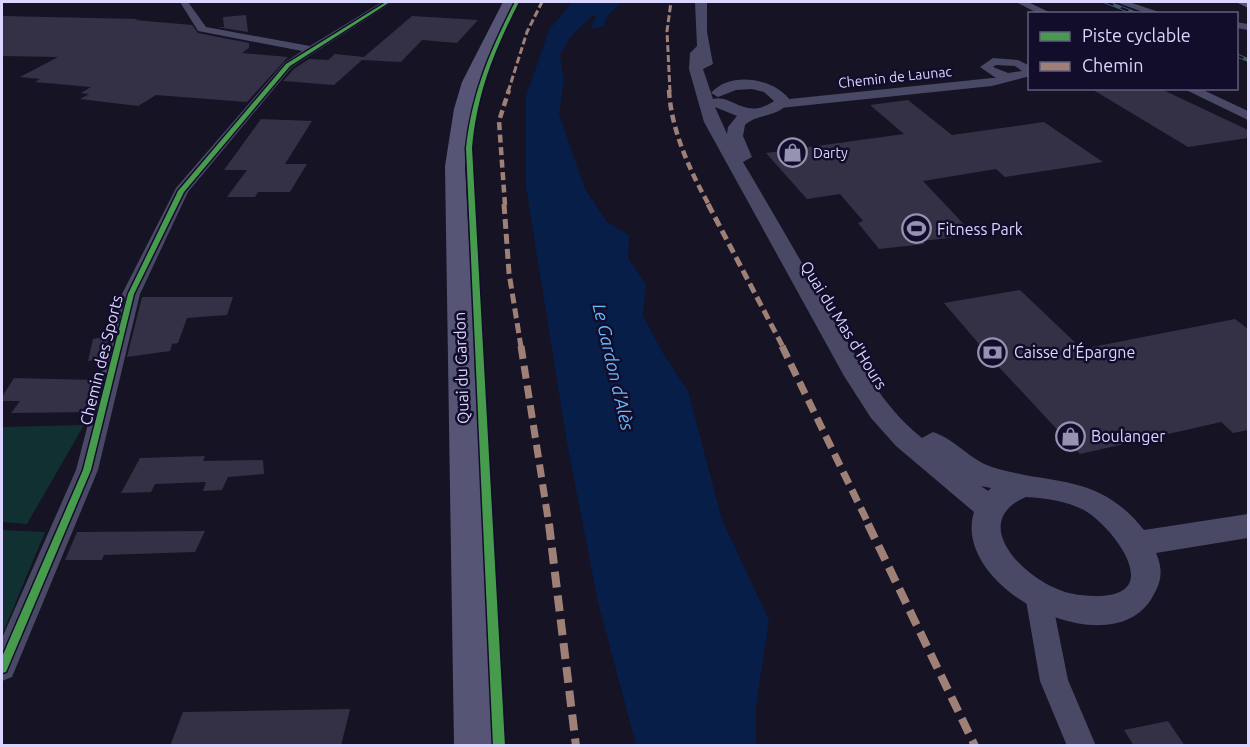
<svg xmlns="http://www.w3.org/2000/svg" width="1250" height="747" viewBox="0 0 1250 747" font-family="Ubuntu,sans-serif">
  <rect width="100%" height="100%" fill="#161324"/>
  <path fill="#113031" d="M84 425 27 524 2 522V427Z
    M2 530 45 532 2 635Z"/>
  <path fill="#061e48" d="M572 2H622L607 16 604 26 590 29 596 17 593 15 571 36 560 55 564 80 559 114 585 189 607 222 629 235 628 258 646 284 643 316 664 355 688 391 722 520 769 620 756 706V745H636L598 602 567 443 526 187V96L549 30Z"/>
  <path fill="#343146" d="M246 15 248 32 217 27H224L223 17Z
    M2 16 138 19 135 20 192 25 198 33 249 43V48L242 53 288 57 247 102 156 95 138 106 80 99 89 94 81 93 91 87 35 82 40 79 20 77 58 57 2 56Z
    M412 16 478 20 457 43 422 40 401 62 362 60 334 85 283 81 294 69 309 59 328 60 335 54 364 57Z
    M1090 88H1159L1248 130V138L1188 147Z
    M908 100 952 135 1044 122 1103 162 1005 177 996 169 923 181 974 235 922 241 925 244 879 249 858 223 863 221 840 194 807 199 766 153 904 134 870 105Z
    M261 119 312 121 285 164H307L290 192H258L255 197H227L247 170H224Z
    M1020 290 1082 349 1235 319 1248 329V430L1233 433 1221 422 1080 454 997 365 944 303Z
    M142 297H233L227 315 187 318 178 343 172 344 170 351 127 357Z
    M109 336 103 359 88 361 93 339Z
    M14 378 96 380 89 412 11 413 20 401H2V397Z
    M205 456 203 461 263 460 264 474 228 477 222 490 203 491 206 482 155 484 151 492 121 493 140 458Z
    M205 531 195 552 104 555 102 560H65L77 532Z
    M350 709 341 746H170L183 712Z
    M1168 721 1185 746H1134L1124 730Z"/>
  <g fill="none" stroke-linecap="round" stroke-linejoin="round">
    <path fill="#494865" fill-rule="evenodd" d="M180 2H188L206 27 310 46 382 2H393L292 67 188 192 140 294 98 470 12 677 2 681V638L76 470 122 294 176 188 284 63 302 51 198 31Z
      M1016 2H1028L1053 14H1039Z
      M1116 2H1129L1165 14H1148Z
      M1236 22 1248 24V30L1236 28Z
      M993 58 1018 60 1030 66V76L992 86 780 108 774 104 780 100 992 78H996L980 67ZM996 65 1015 66 1022 71 1008 73 993 67Z
      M1182 88H1199L1248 111V120Z
      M1038 584 1047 587 1051 595 1068 680 1096 746H1067L1040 681 1025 595 1029 587Z"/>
    <path fill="#494865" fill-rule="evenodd" d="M695 2H707V32L713 64 703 69 711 93C730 71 774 78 790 100 780 118 758 113 745 125L743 136 752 157 743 162C772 211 800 260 829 309 855 354 880 405 922 438L933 432C955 439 970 460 992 467 1053 486 1098 472 1144 530L1248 514V538L1156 553C1163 569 1162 581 1153 596 1113 670 950 589 974 512L896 446 871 418 844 376 704 122 689 69 690 53 697 46ZM752 89 764 92 774 101C745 121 732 94 713 99L711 93 718 97 736 90ZM715 107 737 116 728 127 727 134ZM981 486 991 488 988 491ZM1026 497C1046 498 1066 501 1084 510 1112 526 1165 594 1100 596 1085 596 1069 595 1055 588 1019 573 970 521 1026 497Z"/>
    <path fill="#575576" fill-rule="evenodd" d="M503 2H517L480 82 472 109 465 166 496 746H454L445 166 454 109 462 82Z
      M1236 2H1248V8Z"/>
    <defs>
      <path id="rail" d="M1106 2 1137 14
        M1236 55 1248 60"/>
    </defs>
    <use href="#rail" stroke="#42596d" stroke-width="4"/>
    <use href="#rail" stroke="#120d2a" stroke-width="2" stroke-dasharray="8" stroke-linecap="butt"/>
    <path stroke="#9e8076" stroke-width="3" stroke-dasharray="7 3" stroke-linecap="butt" d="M508 92 527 32 542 2
      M670 92 667 31 671 2"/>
    <path stroke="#9e8076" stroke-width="4.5" stroke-dasharray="8 4.5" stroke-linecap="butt" d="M669 90C671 130 690 171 709 205
      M505 205 499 121 509 90"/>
    <path stroke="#9e8076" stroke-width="5" stroke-dasharray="10 5" stroke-linecap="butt" d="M504 204 509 273 521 347
      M708 204 783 347"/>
    <path stroke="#9e8076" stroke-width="7" stroke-dasharray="13 7" stroke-linecap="butt" d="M521 346 549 525
      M782 346 869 525"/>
    <path stroke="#9e8076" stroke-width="8" stroke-dasharray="16 8" stroke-linecap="butt" d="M549 524 576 746
      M868 524 975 746"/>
    <defs>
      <path id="cycleway" d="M386 2H390L290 66 184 192 134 294 91 470 6 672 2 673V657L83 470 128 294 178 191 286 64Z
        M515 2H519C494 51 477 93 472 148L505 746H493L466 148C472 93 490 51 515 2Z"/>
    </defs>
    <use href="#cycleway" stroke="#120d2a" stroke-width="3"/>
    <use href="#cycleway" fill="#469c4c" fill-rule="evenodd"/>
  </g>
  <defs>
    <symbol id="shop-ring" viewBox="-11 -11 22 22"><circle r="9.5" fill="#120d2a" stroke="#9692b2" stroke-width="1.5"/><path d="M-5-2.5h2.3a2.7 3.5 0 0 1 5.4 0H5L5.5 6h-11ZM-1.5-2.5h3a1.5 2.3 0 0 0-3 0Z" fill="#9692b2"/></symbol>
    <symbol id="stadium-ring" viewBox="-11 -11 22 22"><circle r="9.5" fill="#120d2a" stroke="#9692b2" stroke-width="1.5"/><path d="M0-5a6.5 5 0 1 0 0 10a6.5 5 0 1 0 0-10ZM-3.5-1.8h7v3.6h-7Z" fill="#9692b2"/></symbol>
    <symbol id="bank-ring" viewBox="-11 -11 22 22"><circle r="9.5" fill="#120d2a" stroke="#9692b2" stroke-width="1.5"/><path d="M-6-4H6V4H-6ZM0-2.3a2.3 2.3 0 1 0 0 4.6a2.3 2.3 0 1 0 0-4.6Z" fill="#9692b2"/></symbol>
  </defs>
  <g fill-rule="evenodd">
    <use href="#shop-ring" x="776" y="136" width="33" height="33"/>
    <use href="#stadium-ring" x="900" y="212" width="33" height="33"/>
    <use href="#bank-ring" x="976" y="336" width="33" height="33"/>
    <use href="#shop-ring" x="1054" y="420" width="33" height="33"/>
  </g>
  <g text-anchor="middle" stroke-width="5" stroke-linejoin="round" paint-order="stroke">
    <g font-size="14" fill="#dbd6ff" stroke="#120d2a">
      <text transform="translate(895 77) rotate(-6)" y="5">Chemin de Launac</text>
    </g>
    <g font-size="14" fill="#dbd6ff" stroke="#120d2a" text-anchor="start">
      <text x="813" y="158">Darty</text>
    </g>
    <g font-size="16" fill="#dbd6ff" stroke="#120d2a" text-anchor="start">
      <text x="937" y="235">Fitness Park</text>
      <text x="1014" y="358">Caisse d'Épargne</text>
      <text x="1091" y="442">Boulanger</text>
    </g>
    <g font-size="16" fill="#dbd6ff" stroke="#120d2a">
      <text transform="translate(844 325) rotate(58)" y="6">Quai du Mas d'Hours</text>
      <text transform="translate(101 360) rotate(-76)" y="6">Chemin des Sports</text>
      <text transform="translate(461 368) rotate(-92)" y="6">Quai du Gardon</text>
    </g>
    <g font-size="18" font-style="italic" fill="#64b9ff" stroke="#120d2a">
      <text transform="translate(613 367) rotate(77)" y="6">Le Gardon d'Alès</text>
    </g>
  </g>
  <rect width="1250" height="747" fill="none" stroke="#dbd6ff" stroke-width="6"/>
  <rect x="1028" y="12" width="210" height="78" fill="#120d2a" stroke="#625d7f" stroke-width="1.5"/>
  <rect x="1040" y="32" width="30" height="9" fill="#469c4c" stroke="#625d7f" stroke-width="1.5"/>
  <text x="1082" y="42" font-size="18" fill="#dbd6ff">Piste cyclable</text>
  <rect x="1040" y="62" width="30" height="9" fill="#9e8076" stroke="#625d7f" stroke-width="1.5"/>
  <text x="1082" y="72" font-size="18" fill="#dbd6ff">Chemin</text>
</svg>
